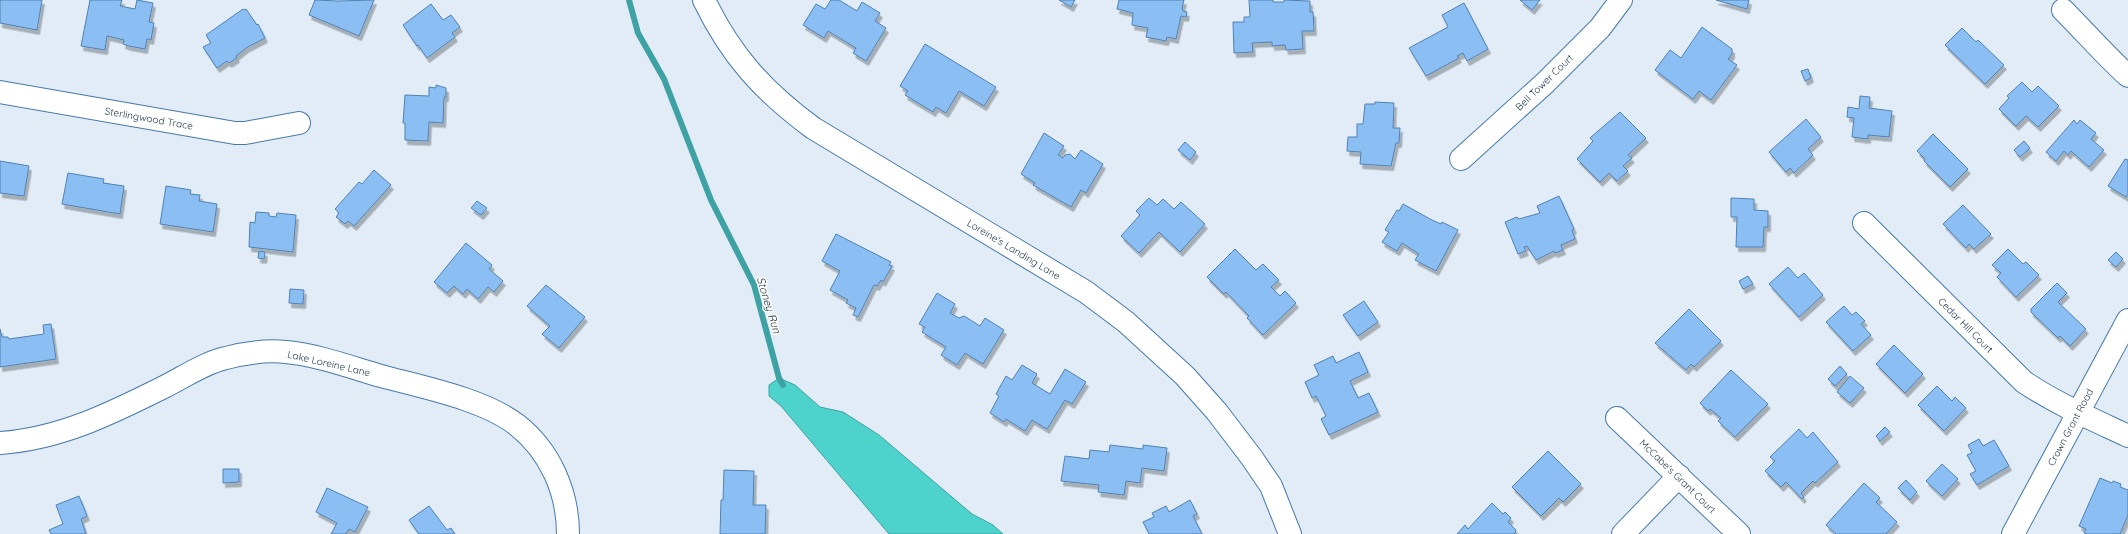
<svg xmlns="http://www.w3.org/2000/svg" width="2128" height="534" viewBox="0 0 2128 534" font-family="Quicksand,sans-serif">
  <defs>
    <filter id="shadow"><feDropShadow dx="2.5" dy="4.5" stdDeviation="0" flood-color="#0004"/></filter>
  </defs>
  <rect width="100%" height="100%" fill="#e1ecf7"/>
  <path fill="#4dd3cc" stroke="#3ea2a4" d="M779 378 795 385 820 407 843 412 879 435 972 514 993 525 1003 534H889L781 406 769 396V385Z"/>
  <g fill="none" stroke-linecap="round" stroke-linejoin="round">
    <path stroke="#3ea2a4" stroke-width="6" d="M629 0 638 33 664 79 711 200 754 285 779 378 783 385"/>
  </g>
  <path fill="#8bbef2" stroke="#4f81b4" filter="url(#shadow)" d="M0 0H42L37 30 0 23Z
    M90 0H122L120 6 135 9 137 0 153 3 149 22 154 23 151 40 147 39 145 49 129 46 123 44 124 40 107 36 105 50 81 46Z
    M315 0 338 1 374 0 359 36 309 15Z
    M831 0H839L857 11 862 2 880 13 875 21 886 28 866 61 853 53 856 48 828 31 824 38 803 25 816 4 825 9Z
    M1059 0H1075L1071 7Z
    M1119 0H1184L1182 8 1183 11 1187 12 1186 17 1181 16 1176 39 1167 37 1166 41 1146 37 1148 28 1132 25 1133 13 1117 9Z
    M1249 0H1273V2H1284V0L1310 1V12H1313L1314 31H1302L1303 49 1286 50 1285 45 1272 46V42L1252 43 1253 52 1234 53 1233 22H1244V17H1250Z
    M1520 0H1540L1532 10Z
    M1716 0H1749L1747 9Z
    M1464 3 1488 49 1467 61 1463 53 1457 56 1459 58 1426 76 1409 48 1448 27 1442 15Z
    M431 4 443 20 451 15 460 27 452 33 455 37 427 58 418 45 417 46 403 25Z
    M243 9 244 10 246 9 257 25 258 24 265 38 246 48 236 56 237 58 229 63 227 61 217 68 203 47 211 43 206 35Z
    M1702 27 1732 49V54L1728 59 1737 65 1711 100 1699 91 1693 99 1655 70 1670 50 1681 58Z
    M1962 28 1976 42 1978 40 2004 65 1985 84 1945 45Z
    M925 44 996 87 984 106 959 91 946 113 936 107 933 112 905 95 908 91 900 86Z
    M1808 69 1811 78 1805 81 1801 71Z
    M2022 82 2032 92 2038 86 2059 106 2038 127 2026 116 2016 126 1999 109 2009 98 2007 96Z
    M436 85 446 88V97H444L443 123 429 122 428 141 405 140V123H403L405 95 429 96V87L436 88Z
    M1860 96 1870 97 1869 108 1892 111 1889 137 1868 135V139L1852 137 1854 118 1847 117 1848 107 1859 109Z
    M1375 102 1394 103 1393 128H1400L1399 143H1396L1391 166 1360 164 1361 152 1347 151 1348 137H1357V124H1363L1365 104H1375Z
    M1620 112 1646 138 1628 155 1632 158 1623 166 1628 171 1617 181 1609 173 1600 182 1577 159 1593 141 1590 138Z
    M1806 119 1821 137 1808 149 1813 155 1794 173 1790 168 1786 172 1769 152Z
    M2074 120 2077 124 2080 120 2096 133 2091 139 2104 150 2089 167 2071 151 2068 155 2064 151 2056 161 2046 152Z
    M1044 133 1064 146 1058 155 1063 158 1065 155 1070 154 1075 159 1081 150 1103 164 1086 193 1081 190 1071 207 1033 185 1035 183 1021 174Z
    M1933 134 1968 169 1950 187 1924 161 1925 159 1917 151Z
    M2024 141 2030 148 2020 157 2014 150Z
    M1185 142 1196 152 1190 160 1178 150Z
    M2125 159 2128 160V194L2126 197 2108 186Z
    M0 161 29 166 24 196 0 193Z
    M374 170 391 185 354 226 348 221 345 224 336 217 339 213 335 209 359 182 362 184Z
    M68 173 104 179 103 183 124 186 120 214 62 204Z
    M166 186 191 190 190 194 200 195 199 201 217 204 213 232 160 224Z
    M1559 196 1574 229 1572 230 1575 239 1561 245 1563 250 1555 253 1554 251 1536 260 1527 246 1524 247 1526 251 1518 254 1505 222 1517 217 1519 219 1540 213 1537 206Z
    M1149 198 1157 205 1163 199 1174 209 1181 202 1205 224 1180 252 1159 232 1139 253 1121 236 1140 215 1136 211Z
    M1731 198 1754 199V210L1768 211V227H1764L1763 247H1736L1737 217H1731Z
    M477 201 487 208 481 215 471 208Z
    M1403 204 1432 220 1441 224 1442 222 1458 230 1436 271 1415 260 1419 254 1402 243 1397 251 1382 242 1389 232 1385 230 1397 210 1399 211Z
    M1963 205 1991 234 1974 249 1969 244 1966 248 1943 224Z
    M256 212 269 213V216L276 217 277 213 296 215 293 252 249 247 250 222 255 223Z
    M836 234 891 262 889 265 892 266 883 282 881 280 877 286 874 285 858 317 853 315 856 308 846 303 848 300 830 290 840 271 822 261Z
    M466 243 492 265 489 269 503 281 494 292 488 287 478 299 467 289 463 294 454 286 447 293 434 282Z
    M1235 249 1256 270 1263 264 1279 280 1271 287 1280 296 1285 291 1296 303 1263 335 1247 318 1249 316 1226 292 1224 294 1207 277Z
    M2008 249 2023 264 2026 262 2039 275 2016 297 1997 277 2001 273 1992 265Z
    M259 251 265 252 264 259 258 258Z
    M2116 252 2123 259 2116 267 2108 260Z
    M1788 267 1798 278 1804 273 1823 295 1799 317 1769 284Z
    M1748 276 1753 284 1743 289 1739 281Z
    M2057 283 2067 293 2058 302 2086 329 2070 346 2060 336 2058 338 2031 312V309Z
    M546 285 585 317 559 348 542 334 550 326 527 306Z
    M290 289 304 290 303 304 289 303Z
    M937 293 955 304 950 313 959 318 964 316 980 326 985 318 1004 330 983 364 965 353 957 365 941 355 946 347 922 332 925 327 919 324Z
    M1364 301 1378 322 1358 336 1343 315Z
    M1844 306 1852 315 1856 312 1865 321 1861 324 1871 335 1853 351 1826 322Z
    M1689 309 1721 341 1694 367 1691 364 1686 370 1655 343Z
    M51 324 56 359 0 367V329L2 337H8L9 339 44 334 43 325Z
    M1894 345 1923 374 1905 393 1876 364Z
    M1359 352 1368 372 1350 381 1358 398 1369 393 1378 412 1329 435 1321 419 1326 416 1316 396 1312 398 1305 382 1319 375 1314 365 1333 356 1336 363Z
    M1022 365 1037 374 1032 383 1050 394 1065 369 1086 382 1072 404 1065 400 1047 429 1032 420 1025 431 1006 419 1004 422 990 413 999 396 996 394 1006 376 1012 380Z
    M1840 366 1847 374 1835 386 1828 379Z
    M1731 370 1768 404 1735 437 1718 421 1721 418 1710 409 1708 411 1700 403Z
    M1850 376 1864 388 1850 403 1837 392Z
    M1937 386 1952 401 1955 397 1966 408 1944 431 1918 405Z
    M1885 427 1890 432 1880 441 1876 436Z
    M1799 429 1807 438 1813 432 1838 462 1815 483 1813 481 1801 493 1804 497 1802 499 1786 482 1781 487 1765 471 1775 461 1770 457Z
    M1979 439 1983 446 1994 440 2009 466 1977 485 1970 474 1976 471 1967 455 1972 453 1968 445Z
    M1110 445 1143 449V445L1167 448 1164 471 1142 468 1140 483 1126 481 1124 495 1098 492 1099 485 1061 481 1065 456 1089 459 1090 450 1109 452Z
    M1548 451 1581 484 1563 502 1559 498 1541 516 1512 487Z
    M1942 464 1958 479 1942 496 1926 481Z
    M223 469H239V482L223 483Z
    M724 470 754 471 753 505H766L765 534H720L721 500H723Z
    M2100 478 2112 483 2113 481 2121 484 2120 487 2128 490V515L2120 534H2087L2084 533 2086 529 2079 526Z
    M1906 480 1917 492 1910 500 1898 488Z
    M1864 483 1880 498 1876 502 1897 522 1886 534H1836L1826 525Z
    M327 488 368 507 355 532 349 529 346 534H331L337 523 316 512Z
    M79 496 87 516 81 519 86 534H51L49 530 63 524 56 505Z
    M1190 500 1197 514 1193 516 1202 534H1149L1143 522 1154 517 1152 513 1166 506 1169 512Z
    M1492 503 1503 514 1505 512 1511 518 1508 522 1516 530 1515 534H1457L1465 525 1468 529Z
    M429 506 447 530 451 528 455 534H419L409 520Z"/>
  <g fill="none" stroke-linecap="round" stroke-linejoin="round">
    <defs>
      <path id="minor" d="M704 0C731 56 763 91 813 128L1086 292 1126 322 1185 376 1217 412 1252 458 1271 486 1290 534
        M2063 10C2085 32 2105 55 2128 76
        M0 92 235 133H245L299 123
        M1461 159 1545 83 1600 28 1621 0
        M1864 223 2024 382C2057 404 2092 419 2128 436
        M1617 418 1739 534
        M0 443C60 439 112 413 164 387 184 377 204 363 226 358 245 353 266 350 286 352 318 355 350 367 381 376 421 387 484 399 517 425 550 451 568 492 568 534
        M1623 534 1679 476
        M2013 534 2128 320"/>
    </defs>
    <use href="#minor" stroke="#4679ab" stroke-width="24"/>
    <use href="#minor" stroke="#fff" stroke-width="22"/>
  </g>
  <g text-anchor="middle" stroke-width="3" stroke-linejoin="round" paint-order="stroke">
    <g font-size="10" fill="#1a3045" stroke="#fff">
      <text transform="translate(1544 82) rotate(-44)" y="4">Bell Tower Court</text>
      <text transform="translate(149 118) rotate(10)" y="4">Sterlingwood Trace</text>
      <text transform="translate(1014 249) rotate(31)" y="4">Loreine's Landing Lane</text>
      <text transform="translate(1966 325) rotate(45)" y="4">Cedar Hill Court</text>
      <text transform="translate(329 363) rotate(13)" y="4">Lake Loreine Lane</text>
      <text transform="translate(2070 427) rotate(-62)" y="4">Crown Grant Road</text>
      <text transform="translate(1678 476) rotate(44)" y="4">McCabe's Grant Court</text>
    </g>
    <g font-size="11" font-style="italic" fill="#19302e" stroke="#fff">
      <text transform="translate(769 305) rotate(73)" y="4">Stoney Run</text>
    </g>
  </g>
</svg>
